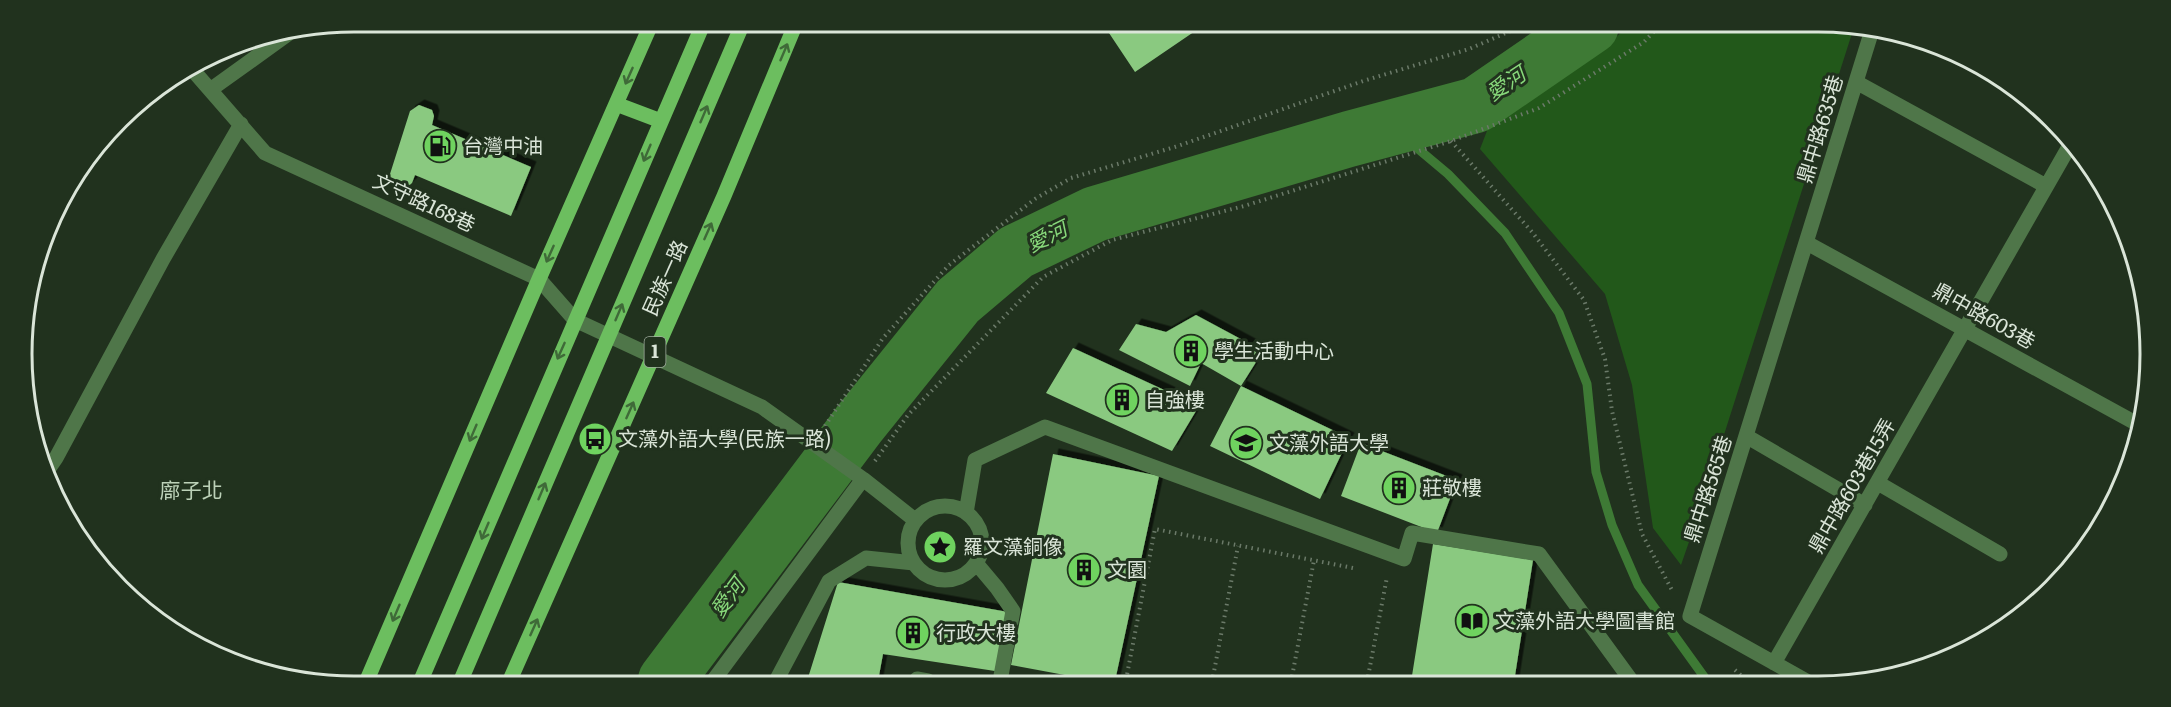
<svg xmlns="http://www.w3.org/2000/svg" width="2171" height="707" viewBox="0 0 2171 707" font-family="Literata,'Noto Sans TC',serif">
  <defs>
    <filter id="shadow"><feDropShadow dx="5.5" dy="-5.5" stdDeviation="0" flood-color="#0009"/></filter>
  </defs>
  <rect width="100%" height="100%" fill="#21321e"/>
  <path fill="#22581a" d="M1627 26 1854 27 1700 510 1681 565 1653 528 1632 385 1605 294 1480 149 1497 105 1604 50Z"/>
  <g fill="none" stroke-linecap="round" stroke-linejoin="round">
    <path stroke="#3e7a35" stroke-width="9" d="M1392 127 1448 174 1505 233 1559 313 1587 384 1596 472 1612 525 1638 585 1705 678 1711 683"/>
    <path stroke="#3e7a35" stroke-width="56" d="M666 680 859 424 958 301 1016 252 1095 214 1349 139 1476 105 1591 26"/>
  </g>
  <path fill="#8ac980" filter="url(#shadow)" d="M1103 24 1204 25 1135 72Z
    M419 105 432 110 434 116 432 125 531 167 511 216 415 175 412 183 404 190 396 189 390 182V174L410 111Z
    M1196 315 1263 351 1241 386 1201 363 1190 386 1119 350 1136 324 1166 332Z
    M1073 348 1199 406 1172 451 1046 393Z
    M1241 386 1349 438 1320 499 1210 446Z
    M1361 443 1457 480 1437 533 1341 496Z
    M1053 454 1159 476 1115 681H1097L1011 665Z
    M1433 544 1533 560 1514 682H1411Z
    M838 582 1008 612 995 671 883 654 878 681H807Z"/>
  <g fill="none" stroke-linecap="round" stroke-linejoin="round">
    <path stroke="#6b7a69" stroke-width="4" stroke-dasharray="1.5 4.5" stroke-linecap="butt" d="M1451 141 1532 232 1584 300 1605 359 1612 411 1642 534 1673 592
      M825 426 883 338 949 265 1035 199 1071 178 1178 146 1363 81 1469 49 1522 26
      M875 461 908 415 1043 277 1112 240 1244 206 1451 141 1539 108 1644 42 1658 27
      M1735 670 1750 683
      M1126 680 1155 529 1353 568
      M1139 680 1144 681
      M1212 682 1238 546
      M1291 682 1314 560
      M1367 682 1387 577"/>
    <path stroke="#4f7649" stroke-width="15" d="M191 68 265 153 539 279 575 320 762 407 863 479 915 520
      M1856 82 2046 186
      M210 90 288 34
      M1807 243 2141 426
      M1746 436 1865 505
      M47 471 56 458 163 259 241 124
      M1878 483 2000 554
      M908 543a37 37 0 1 1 74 0a37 37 0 1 1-74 0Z
      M966 513 975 460 1045 427 1404 559 1412 533 1539 554 1633 683
      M976 563 997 588 1013 611 1000 681
      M1774 663 2070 145
      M713 681 863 479
      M776 681 829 581 866 558 914 563
      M917 681V679L928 681
      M1810 683 1690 616 1873 27"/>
    <path stroke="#6cbe5f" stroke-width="15" d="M616 104 661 121
      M367 680 539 279 652 22
      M421 680 704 22
      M461 680 743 23
      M510 680 724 196 796 23"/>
  </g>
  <defs><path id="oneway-shaft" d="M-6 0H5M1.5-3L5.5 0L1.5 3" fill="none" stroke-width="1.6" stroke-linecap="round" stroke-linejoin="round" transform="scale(1.5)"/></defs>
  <g stroke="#3f6a38">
    <use href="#oneway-shaft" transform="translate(784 52) rotate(-67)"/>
    <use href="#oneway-shaft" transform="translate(629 76) rotate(114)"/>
    <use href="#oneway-shaft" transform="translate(704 114) rotate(-67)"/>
    <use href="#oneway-shaft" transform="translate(647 153) rotate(113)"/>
    <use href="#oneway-shaft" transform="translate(708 231) rotate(-66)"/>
    <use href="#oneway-shaft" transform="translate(550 254) rotate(114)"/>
    <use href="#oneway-shaft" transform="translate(619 312) rotate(-67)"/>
    <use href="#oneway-shaft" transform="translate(561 351) rotate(114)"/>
    <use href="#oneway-shaft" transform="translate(630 410) rotate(-66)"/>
    <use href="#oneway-shaft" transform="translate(473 433) rotate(113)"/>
    <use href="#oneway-shaft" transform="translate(542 491) rotate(-67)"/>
    <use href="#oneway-shaft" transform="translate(485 531) rotate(113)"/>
    <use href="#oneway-shaft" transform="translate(396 613) rotate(113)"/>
    <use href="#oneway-shaft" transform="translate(534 627) rotate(-66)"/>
  </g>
  <defs>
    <symbol id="fuel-disc" viewBox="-11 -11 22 22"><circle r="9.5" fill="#6fd35f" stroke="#21321e"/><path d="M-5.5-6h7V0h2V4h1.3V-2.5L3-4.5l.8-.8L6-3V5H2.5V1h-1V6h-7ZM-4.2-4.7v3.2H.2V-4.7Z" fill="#111"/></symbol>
    <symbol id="building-disc" viewBox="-11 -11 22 22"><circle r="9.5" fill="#6fd35f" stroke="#21321e"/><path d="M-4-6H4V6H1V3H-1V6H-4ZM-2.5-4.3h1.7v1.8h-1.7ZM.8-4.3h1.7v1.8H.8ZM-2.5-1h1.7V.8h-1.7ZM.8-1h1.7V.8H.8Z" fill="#111"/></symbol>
    <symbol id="bus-disc" viewBox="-11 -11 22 22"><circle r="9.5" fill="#6fd35f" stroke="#21321e"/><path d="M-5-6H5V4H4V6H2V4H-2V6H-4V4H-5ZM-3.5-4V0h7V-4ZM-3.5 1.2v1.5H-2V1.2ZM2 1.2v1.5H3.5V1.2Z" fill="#111"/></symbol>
    <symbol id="university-disc" viewBox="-11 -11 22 22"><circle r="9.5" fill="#6fd35f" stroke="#21321e"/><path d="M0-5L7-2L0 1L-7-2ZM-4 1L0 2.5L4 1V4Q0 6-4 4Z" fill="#111"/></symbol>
    <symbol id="sight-disc" viewBox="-11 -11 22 22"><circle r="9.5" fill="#6fd35f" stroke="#21321e"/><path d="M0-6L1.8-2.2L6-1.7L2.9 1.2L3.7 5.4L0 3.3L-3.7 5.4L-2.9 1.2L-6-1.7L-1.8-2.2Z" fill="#111"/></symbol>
    <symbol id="library-disc" viewBox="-11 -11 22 22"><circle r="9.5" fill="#6fd35f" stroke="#21321e"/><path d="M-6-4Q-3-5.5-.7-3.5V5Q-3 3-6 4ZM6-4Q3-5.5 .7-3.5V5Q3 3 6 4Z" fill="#111"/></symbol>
  </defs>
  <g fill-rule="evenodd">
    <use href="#fuel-disc" x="421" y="127" width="38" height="38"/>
    <use href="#building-disc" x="1172" y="332" width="38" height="38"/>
    <use href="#building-disc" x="1103" y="381" width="38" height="38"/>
    <use href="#bus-disc" x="576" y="420" width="38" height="38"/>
    <use href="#university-disc" x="1227" y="424" width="38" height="38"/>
    <use href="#building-disc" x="1380" y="469" width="38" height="38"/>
    <use href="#sight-disc" x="921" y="528" width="38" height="38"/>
    <use href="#building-disc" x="1065" y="551" width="38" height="38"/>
    <use href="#library-disc" x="1453" y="602" width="38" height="38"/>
    <use href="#building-disc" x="894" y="614" width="38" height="38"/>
  </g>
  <g text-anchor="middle" stroke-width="6" stroke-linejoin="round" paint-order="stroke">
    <rect fill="#21321e" stroke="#a2afa0" stroke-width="1.5" x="644.5" y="337" width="21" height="30" rx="4.5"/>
    <g font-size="18" font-weight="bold" fill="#dae5d8">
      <text x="655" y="358">1</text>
    </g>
    <g font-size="20" fill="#dae5d8" stroke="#21321e">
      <text transform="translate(1820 129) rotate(-73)" y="7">鼎中路635巷</text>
      <text transform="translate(424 203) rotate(25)" y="7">文守路168巷</text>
      <text transform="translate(665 278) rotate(-66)" y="7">民族一路</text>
      <text transform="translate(1984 316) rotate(29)" y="7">鼎中路603巷</text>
      <text transform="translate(1852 486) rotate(-60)" y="7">鼎中路603巷15弄</text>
      <text transform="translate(1708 489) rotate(-72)" y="7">鼎中路565巷</text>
    </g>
    <g font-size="20" fill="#dae5d8" stroke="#21321e" text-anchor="start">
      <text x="463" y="153">台灣中油</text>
      <text x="1214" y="358">學生活動中心</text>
      <text x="1145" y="407">自強樓</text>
      <text x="618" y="446">文藻外語大學(民族一路)</text>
      <text x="1269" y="450">文藻外語大學</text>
      <text x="1422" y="495">莊敬樓</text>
      <text x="963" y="554">羅文藻銅像</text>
      <text x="1107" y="577">文園</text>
      <text x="1495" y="628">文藻外語大學圖書館</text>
      <text x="936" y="640">行政大樓</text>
    </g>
    <g font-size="21" font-style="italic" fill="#88d97b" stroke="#21321e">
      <text transform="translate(1506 84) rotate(-34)" y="7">愛河</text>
      <text transform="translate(1047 237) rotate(-26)" y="7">愛河</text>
      <text transform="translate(728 598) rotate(-53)" y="7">愛河</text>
    </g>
    <g font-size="21" fill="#bcd1b8" stroke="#21321e">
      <text x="191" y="498">廍子北</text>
    </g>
  </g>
  <path d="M0 0H2171V707H0ZM354 32H1818A322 322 0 0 1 2140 354V354A322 322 0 0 1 1818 676H354A322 322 0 0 1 32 354V354A322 322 0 0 1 354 32Z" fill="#21321e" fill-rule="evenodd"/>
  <path fill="none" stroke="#dae5d8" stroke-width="3" d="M354 32H1818A322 322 0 0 1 2140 354V354A322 322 0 0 1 1818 676H354A322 322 0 0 1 32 354V354A322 322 0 0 1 354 32Z"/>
</svg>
